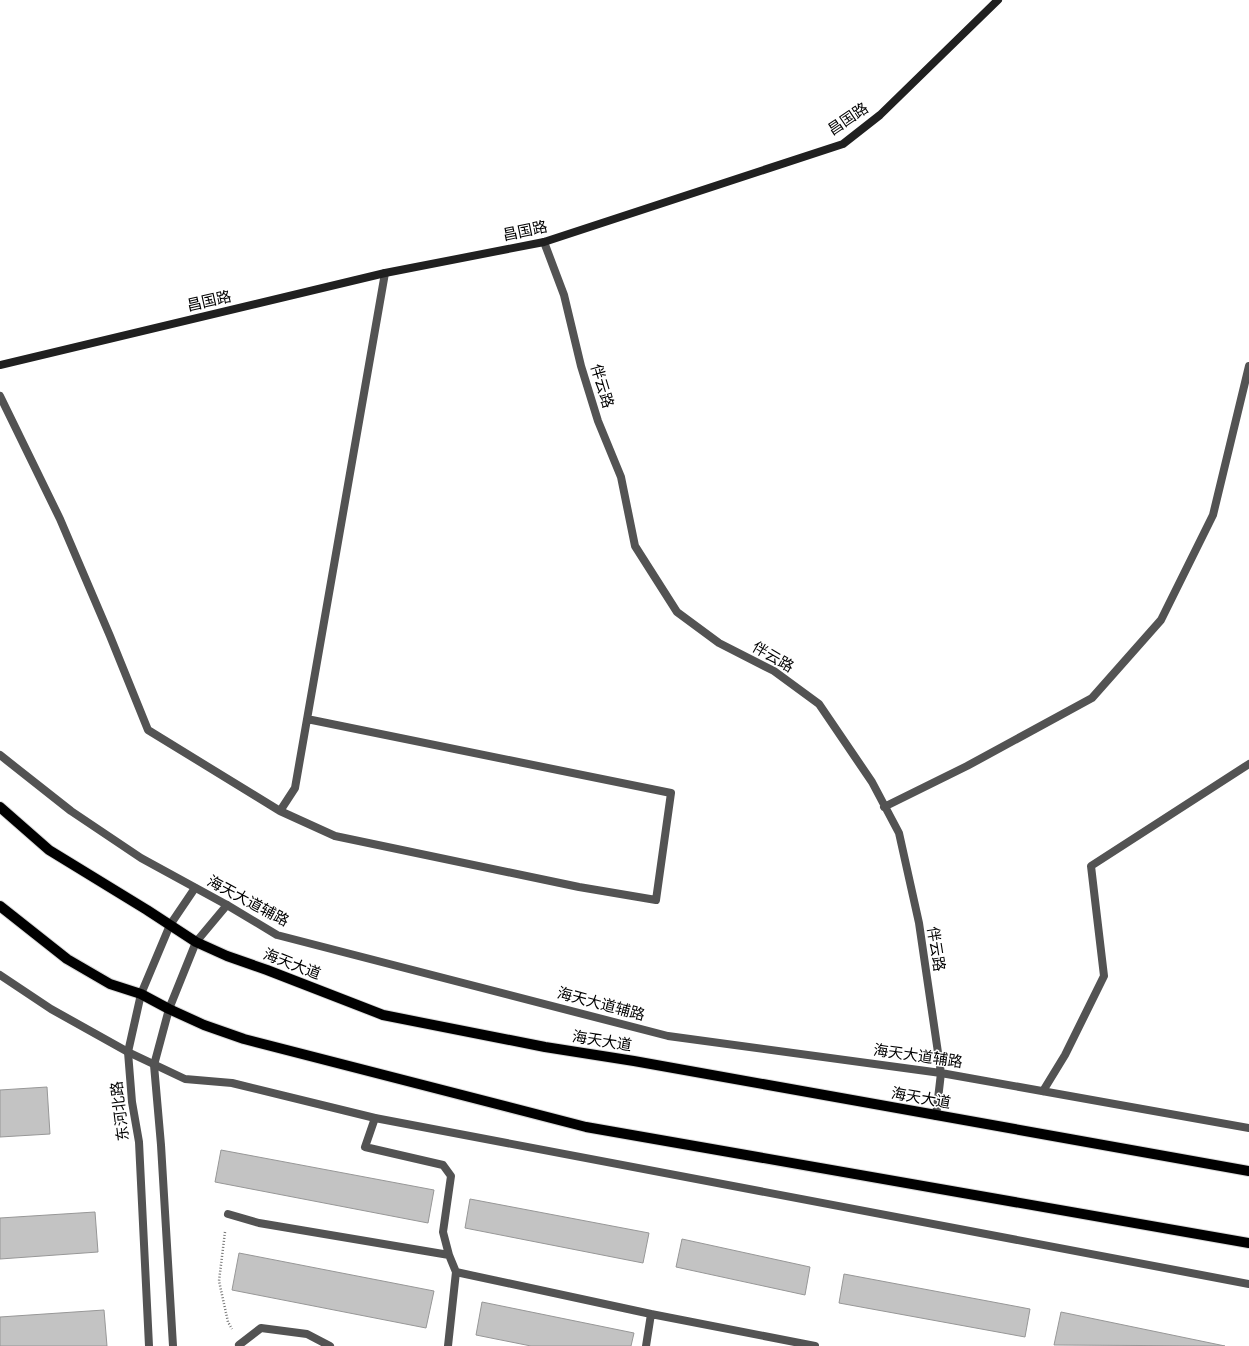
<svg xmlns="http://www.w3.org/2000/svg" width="1249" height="1346" viewBox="0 0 1249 1346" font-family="'Space Grotesk','Noto Sans SC',sans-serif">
  <rect width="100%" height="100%" fill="#fff"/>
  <path fill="#c3c3c3" stroke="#979797" d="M47 1087 50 1134 0 1137V1090Z
    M221 1150 434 1190 428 1223 215 1182Z
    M470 1199 649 1233 643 1263 465 1228Z
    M95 1212 98 1252 0 1259V1218Z
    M682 1239 810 1267 805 1295 676 1267Z
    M239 1253 434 1291 426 1328 232 1290Z
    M844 1274 1030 1309 1025 1337 839 1303Z
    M482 1302 634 1333 631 1346H531L476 1335Z
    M104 1310 107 1346H0V1317Z
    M1061 1312 1225 1346 1054 1345Z"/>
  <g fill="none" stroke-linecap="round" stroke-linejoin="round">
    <defs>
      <path id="primary" d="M0 807 49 850 147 910 196 942 227 956 267 970 383 1015 545 1047 634 1061 1249 1171
        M0 906 67 959 110 984 141 994 169 1009 204 1025 244 1039 586 1127 1249 1243"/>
    </defs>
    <use href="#primary" stroke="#dbdbdb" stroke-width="12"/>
    <path stroke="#757575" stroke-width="2.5" stroke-dasharray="1 2" stroke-linecap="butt" d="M225 1232 219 1281 228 1322 232 1329"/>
    <path stroke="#535353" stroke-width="8" d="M1043 1091 1065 1055 1104 976 1091 866 1249 764
      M375 1118 365 1147 443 1165 451 1176 443 1232 449 1255
      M228 1214 259 1223 449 1255 456 1272 651 1314 646 1346
      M651 1314 815 1346
      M239 1345 261 1328 307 1334 330 1346
      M448 1346 456 1272"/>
    <path stroke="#535353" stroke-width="8" d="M544 242 564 295 581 366 598 421 621 477 635 546 677 612 719 643 774 671 819 704 872 782 899 833 919 923 941 1073 936 1116
      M0 396 60 519 110 636 148 730 280 811 295 788 385 273
      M0 755 71 811 141 858 227 905 277 935 668 1036 941 1073 1249 1128
      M884 807 967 766 1092 698 1161 620 1213 515 1249 366
      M280 811 335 836 579 887 656 900 671 793 307 719
      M0 975 51 1009 128 1052 185 1079 232 1083 375 1118 1249 1284"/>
    <path stroke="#535353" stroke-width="8" d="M149 1346 139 1142 132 1102 128 1052 141 994 170 925 195 888
      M173 1346 161 1145 154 1065 169 1009 196 942 227 905"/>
    <path stroke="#202020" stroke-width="8" d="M0 365 385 273 544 242 843 144 880 115 998 0"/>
    <use href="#primary" stroke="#000" stroke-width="10"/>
  </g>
  <g text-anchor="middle" stroke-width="3" stroke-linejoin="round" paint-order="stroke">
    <g font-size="15" fill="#000" stroke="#fff">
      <text transform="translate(848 119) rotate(-34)" y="5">昌国路</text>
      <text transform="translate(525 231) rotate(-12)" y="5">昌国路</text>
      <text transform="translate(209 301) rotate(-13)" y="5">昌国路</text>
      <text transform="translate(602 386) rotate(73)" y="5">伴云路</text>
      <text transform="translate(773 657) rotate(30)" y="5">伴云路</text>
      <text transform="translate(248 901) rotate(28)" y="5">海天大道辅路</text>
      <text transform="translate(936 949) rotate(81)" y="5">伴云路</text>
      <text transform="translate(292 964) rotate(21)" y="5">海天大道</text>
      <text transform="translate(601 1004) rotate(15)" y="5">海天大道辅路</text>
      <text transform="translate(602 1041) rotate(9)" y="5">海天大道</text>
      <text transform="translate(918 1056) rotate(8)" y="5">海天大道辅路</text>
      <text transform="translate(921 1098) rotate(10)" y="5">海天大道</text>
      <text transform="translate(120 1111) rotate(-97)" y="5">东河北路</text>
    </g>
  </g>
</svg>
